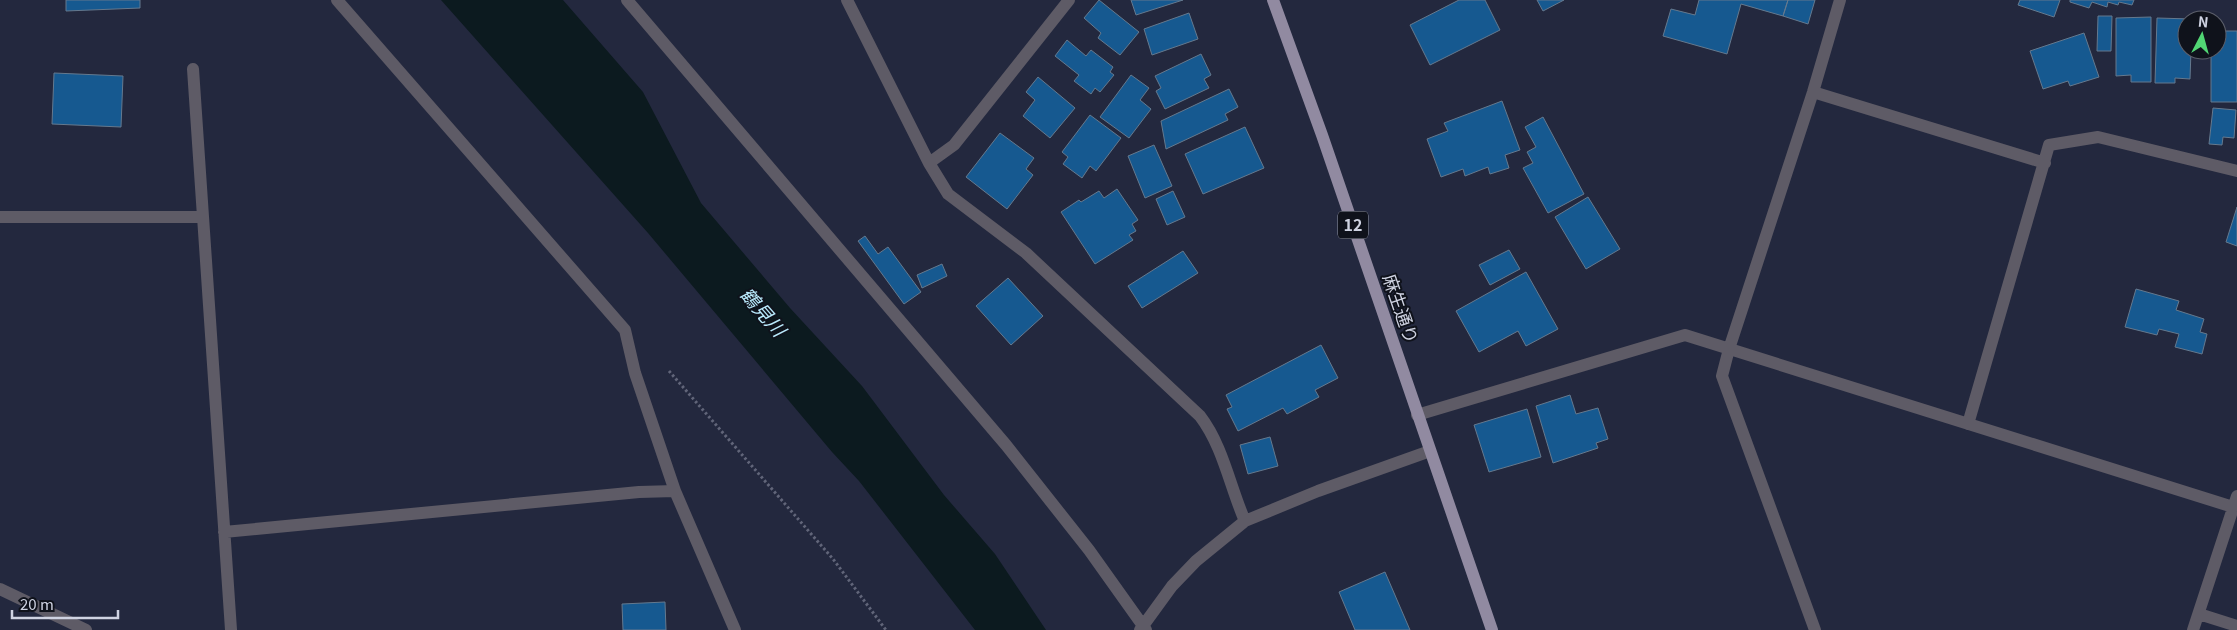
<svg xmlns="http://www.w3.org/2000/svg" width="2237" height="630" viewBox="0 0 2237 630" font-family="Georgia,'Noto Sans JP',serif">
  <rect width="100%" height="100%" fill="#23283e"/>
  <path fill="#0c1a1f" d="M441 0H563L643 92 701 203 790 308 862 386 944 495 995 554 1046 630H975L859 481 832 452 648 233Z"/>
  <path fill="#165990" stroke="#65798e" d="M66 0H140V8L66 11Z
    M1099 0 1139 32 1120 55 1098 38 1101 33 1084 18Z
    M1131 0H1183L1136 15Z
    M1459 0H1485L1500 30 1430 65 1410 25Z
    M1537 0H1564L1543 11Z
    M1699 0H1788L1783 16 1741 4 1727 54 1663 36 1671 9 1695 15Z
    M1788 0H1815L1808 24 1783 16Z
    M2020 0H2060L2054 17 2018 5Z
    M2070 0H2134L2132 5 2119 2 2118 5 2108 2 2107 7 2092 2 2089 8 2070 2Z
    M1189 13 1198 39 1152 55 1144 29Z
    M2098 16H2112L2111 51H2097Z
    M2151 17V82H2131V75L2116 76V18Z
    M2157 18 2191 19 2187 20V50H2191L2190 79 2175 78V83H2155Z
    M2217 31H2237V102H2211V50H2217Z
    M2084 33 2099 77 2070 86 2068 81 2043 89 2030 51Z
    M1067 40 1086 56 1091 50 1113 67 1110 72 1114 75 1100 92 1095 88 1091 94 1074 81 1079 75 1055 56Z
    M1201 54 1211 75 1204 79 1209 88 1165 109 1156 91 1161 88 1155 76Z
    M54 73 123 76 121 127 52 124Z
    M1131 75 1149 88 1140 100 1151 109 1129 138 1100 117Z
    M1038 77 1075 108 1050 138 1023 116 1035 100 1026 92Z
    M1229 89 1238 107 1225 114 1228 120 1166 149 1161 121Z
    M1502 101 1520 150 1505 155 1509 168 1490 174 1488 167 1465 176 1463 169 1441 177 1427 139 1448 131 1444 123Z
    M2213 108 2236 110 2234 138 2223 137 2222 145 2209 144Z
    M1090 115 1121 138 1096 171 1090 166 1082 178 1063 164 1068 157 1062 152Z
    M1543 117 1584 194 1548 213 1523 168 1533 163 1527 152 1536 147 1525 127Z
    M1245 127 1264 168 1203 194 1185 154Z
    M1000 133 1034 158 1026 169 1033 175 1007 209 966 177Z
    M1154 145 1172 186 1145 198 1128 156Z
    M1117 189 1138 220 1132 224 1136 231 1129 235 1133 240 1095 264 1061 212 1079 200 1081 202 1099 191 1104 198Z
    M1173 191 1185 217 1167 225 1156 199Z
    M1588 197 1620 249 1586 269 1555 217Z
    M2237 207V246L2226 242Z
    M865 236 878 254 888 247 921 292 904 304 858 241Z
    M1509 250 1520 269 1490 285 1479 265Z
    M1183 251 1198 273 1142 308 1128 286Z
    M942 264 947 276 922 288 917 275Z
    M1526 272 1558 329 1526 346 1518 331 1479 352 1456 311Z
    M1008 278 1043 316 1011 345 976 306Z
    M2136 289 2179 301 2176 310 2204 319 2200 332 2207 334 2202 354 2175 347 2179 334 2159 329 2157 335 2125 327Z
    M1321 345 1338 378 1315 390 1319 397 1287 414 1283 408 1238 431 1227 409 1232 407 1226 395Z
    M1570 395 1576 414 1598 408 1608 439 1596 443 1598 448 1553 463 1536 406Z
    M1527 409 1541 457 1489 472 1474 425Z
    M1270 437 1278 466 1248 474 1240 445Z
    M1385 572 1410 630H1355L1339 592Z
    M665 602 666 630H623L622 604Z"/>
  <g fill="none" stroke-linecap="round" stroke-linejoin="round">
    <path stroke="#616579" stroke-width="3" stroke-dasharray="2.5 2.5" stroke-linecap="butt" d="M669 371 833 559 886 630"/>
    <path stroke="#5e5b66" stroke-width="12" d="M337 0 625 330 635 373 675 491 735 630
      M627 0 1006 445 1089 550 1146 630
      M847 0 929 163 948 194 1026 253 1200 416C1223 446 1230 487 1245 521
      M193 69 231 630
      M1813 92 2045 163
      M929 163 954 145 1069 0
      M0 217H202
      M1417 415 1685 335 2233 507
      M1968 424 2049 145 2098 137 2237 171
      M224 532 639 492 675 491
      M0 589 86 630
      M2199 614 2237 626
      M1140 630 1172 586 1196 561 1245 521 1318 491 1430 451
      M1815 630 1722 376 1729 349 1813 92 1840 0
      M2193 630 2237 496"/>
    <path stroke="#918aa1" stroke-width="12" d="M1273 0 1322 135 1492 630"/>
  </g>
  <g text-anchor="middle" stroke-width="4" stroke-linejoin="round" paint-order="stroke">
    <rect fill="#0f121b" stroke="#9599a6" stroke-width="1" x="1338" y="211.5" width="30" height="27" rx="4"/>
    <g font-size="16" font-weight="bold" fill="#cfd3e2">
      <text x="1353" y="231">12</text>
    </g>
    <g font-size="18" fill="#cfd3e2" stroke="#0f121b">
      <text transform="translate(1400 309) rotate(71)" y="6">麻生通り</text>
    </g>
    <g font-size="19" font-style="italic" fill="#baebfd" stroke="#0f121b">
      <text transform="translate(763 312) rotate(49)" y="7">鶴見川</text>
    </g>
  </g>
  <g transform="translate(2202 35) rotate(6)"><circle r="24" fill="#0f121b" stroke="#5c5f6b"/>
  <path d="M0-4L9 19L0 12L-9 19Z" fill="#51d674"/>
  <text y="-8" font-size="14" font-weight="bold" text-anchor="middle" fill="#cfd3e2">N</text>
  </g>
  <path d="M12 610v8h106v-8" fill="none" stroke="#cfd3e2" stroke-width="2.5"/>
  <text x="20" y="610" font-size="15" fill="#cfd3e2" stroke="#0f121b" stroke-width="4" paint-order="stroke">20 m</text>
</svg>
